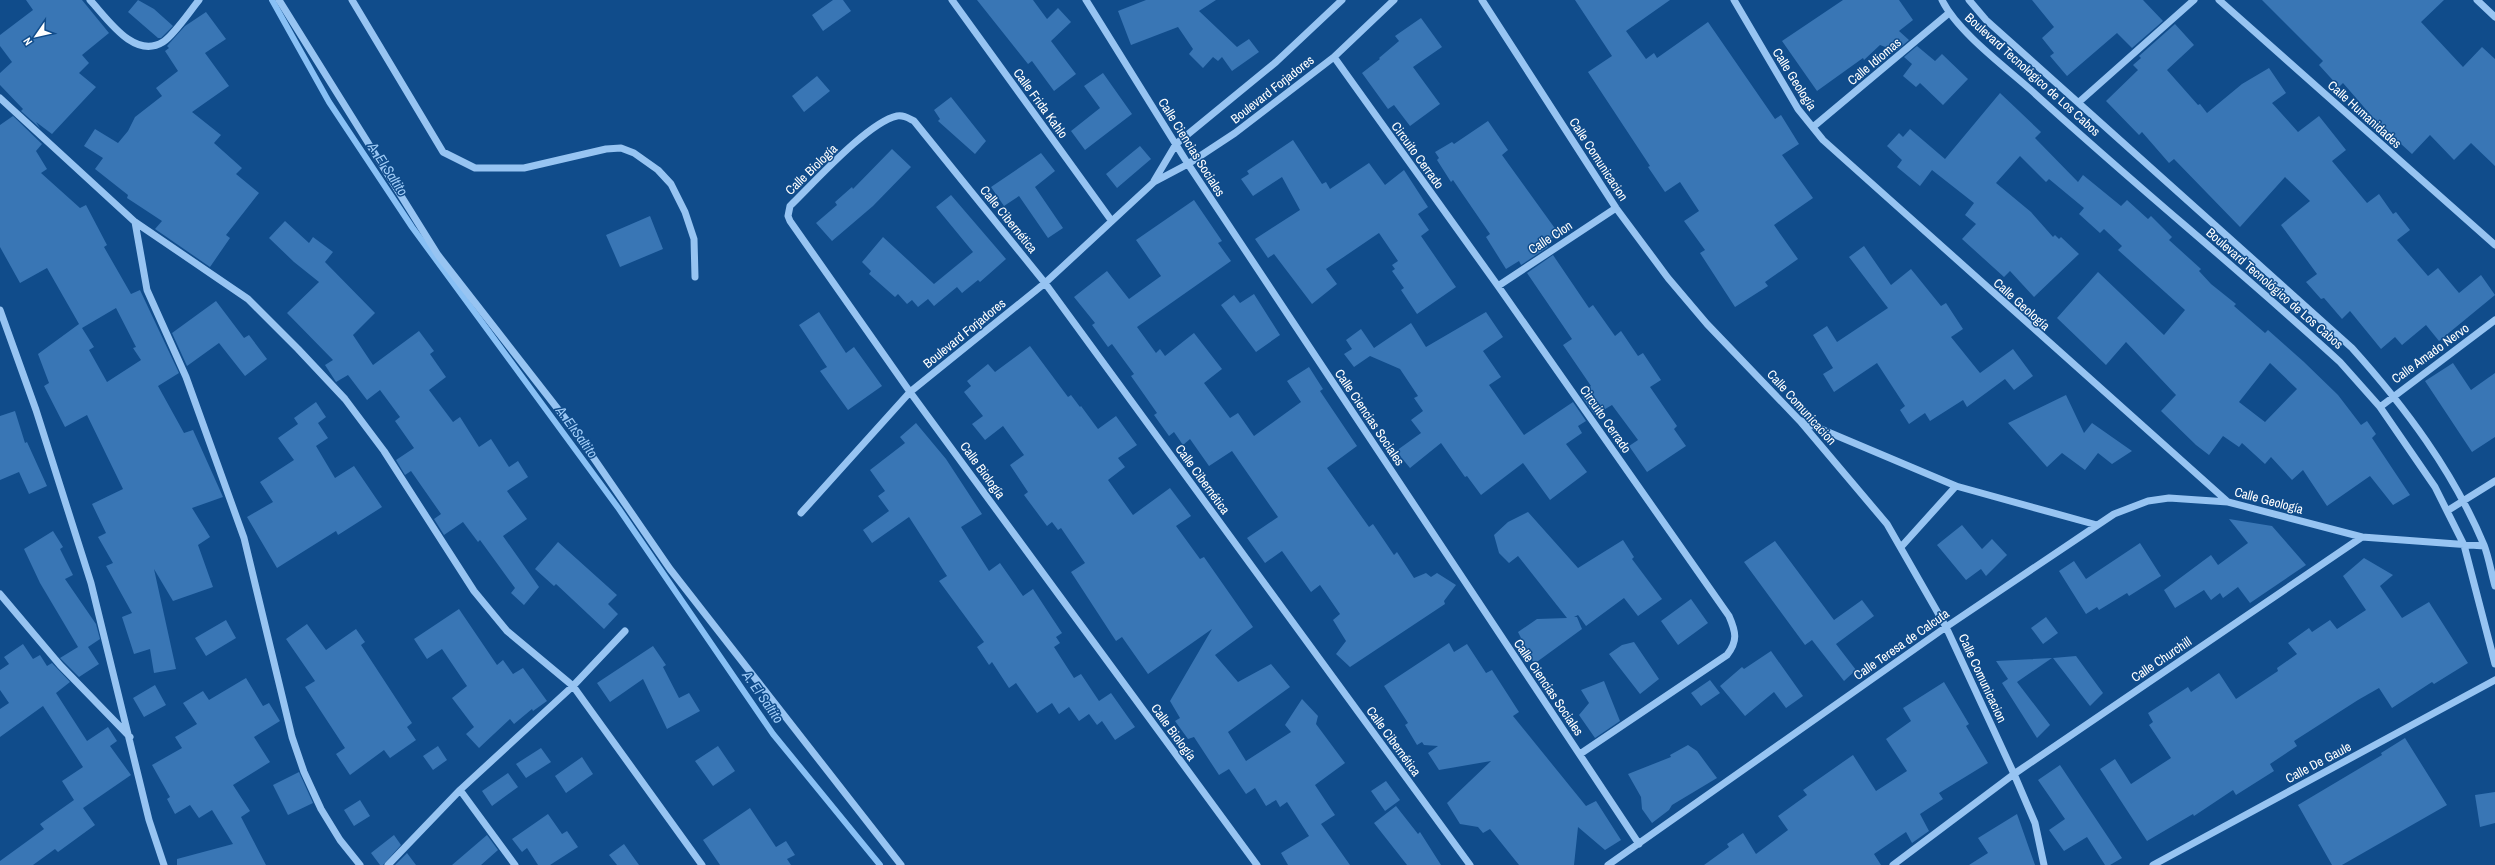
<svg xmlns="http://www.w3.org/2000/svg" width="2495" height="865" viewBox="0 0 2495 865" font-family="'Archivo Narrow',sans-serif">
  <rect width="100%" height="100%" fill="#104c8b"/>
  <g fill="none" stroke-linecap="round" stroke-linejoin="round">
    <path stroke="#88c0f5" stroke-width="6" d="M272 0 329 102 412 227 619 509 773 734 880 865"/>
  </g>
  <path fill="#3976b5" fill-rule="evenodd" d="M26 0H82L109 33 82 55 89 63 79 73 96 87 52 134 36 122 40 128 21 111 23 109 0 85V73L12 62 0 46V35L33 10Z
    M138 0 154 9 173 26 161 38H158L128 12Z
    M833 0H843L851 11 823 31 812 15Z
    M977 0H1033L1047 19 1058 8 1071 22 1051 41 1076 74 1054 91 1032 61 1028 64Z
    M1146 0H1216L1199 11 1237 47 1249 39 1259 52 1232 71 1222 57 1218 61 1213 57 1203 68 1189 54 1193 49 1178 27 1131 45 1118 11Z
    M1575 0H1670L1626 31 1646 59 1654 53 1657 58 1708 22 1775 119 1781 115 1799 144 1782 155 1813 198 1774 225 1798 259 1765 282 1768 286 1735 307 1700 253 1705 250 1684 221 1699 211 1680 182 1665 192 1648 167 1650 166 1588 72 1612 56Z
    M1843 0H1899L1913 20 1899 31 1909 40 1896 51 1880 45 1864 60 1863 58 1817 91 1782 41Z
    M2032 0H2143L2163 21 2132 48 2117 33 2067 76 2050 56 2054 53 2042 38 2054 27Z
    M2262 0H2444L2421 22 2463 67 2482 47 2495 59V166L2471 143 2454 160 2430 135 2412 154 2376 121 2343 83 2339 87 2319 65 2323 61Z
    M206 12 226 39 205 53 229 86 192 112 221 135 214 143 242 168 236 174 259 193 226 235 230 238 210 267 155 229 162 221 127 198 128 195 95 169 103 158 84 146 95 129 118 143 128 131 135 117 162 96 156 88 178 71 165 51 169 48 167 46 185 26Z
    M1421 18 1442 47 1413 67 1440 104 1410 126 1394 105 1388 109 1362 73 1380 59 1379 58 1399 41 1395 36Z
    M2175 24 2194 45 2167 70 2198 105 2200 104 2207 113 2242 84 2269 68 2286 93 2272 103 2298 132 2319 116 2346 150 2332 161 2367 203 2379 194 2393 214 2396 212 2410 230 2397 240 2428 276 2438 268 2459 293 2481 275 2495 295 2439 341 2426 325 2402 345 2395 337 2381 349 2350 311 2342 319 2324 298 2321 299 2306 282 2317 274 2281 225 2310 201 2285 177 2240 227 2174 159 2169 163 2142 132 2139 135 2106 101 2138 70 2133 65 2141 58 2139 56Z
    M1917 46 1935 61 1942 54 1968 79 1943 105 1920 83 1916 87 1903 76 1912 64 1904 57Z
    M1103 73 1132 114 1085 150 1071 131 1100 108 1084 86Z
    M817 76 830 91 804 112 792 96Z
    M2000 93 2041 132 2035 138 2078 182 2083 175 2121 206 2127 200 2148 219 2151 216 2172 237 2169 240 2201 269 2199 271 2211 284 2236 304 2234 306 2265 333 2268 330 2304 362 2338 395 2361 425 2367 421 2376 434 2372 438 2410 495 2393 505 2370 476 2327 506 2303 470 2292 480 2271 457 2265 464 2242 443 2239 447 2223 436 2209 455 2196 445 2161 411 2176 395 2126 342 2106 365 2057 318 2098 272 2164 335 2185 310 2118 250 2122 246 2104 229 2100 233 2079 214 2084 208 2049 179 2046 182 2020 156 1996 183 2031 212 2053 237 2055 235 2059 239 2061 237 2079 254 2034 297 2010 271 2004 277 1962 239 1976 224 1965 215 1974 203 1932 170 1920 186 1897 167 1902 160 1887 146 1899 133 1903 137 1910 129 1945 159ZM2270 363 2297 389 2265 422 2239 402Z
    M951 97 986 141 975 154 938 121 940 119 934 110Z
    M13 116 42 144 36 151 47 169 41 173 80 208 86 205 107 245 104 247 131 294 140 290 179 373 158 386 184 433 193 430 223 497 192 508 210 537 198 545 213 587 173 601 154 569 176 669 154 673 150 649 134 654 122 617 132 613 106 566 113 563 98 537 106 533 92 504 123 489 87 415 65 427 44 386 49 383 38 354 79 324 47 268 20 283 0 247V125ZM116 308 136 347 133 348 141 360 107 382 89 350 94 347 82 328Z
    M1488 121 1508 150 1502 155 1559 234 1545 243 1548 247 1521 265 1519 261 1506 269 1486 237 1490 234 1453 180 1451 182 1437 160 1439 158 1435 152 1452 142 1454 144Z
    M1293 140 1322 184 1326 182 1330 189 1369 163 1385 185 1404 170 1428 207 1418 214 1429 230 1421 236 1456 287 1417 314 1401 290 1404 288 1392 271 1395 269 1392 265 1398 261 1379 233 1326 269 1337 284 1312 304 1274 254 1268 258 1255 239 1300 210 1282 177 1253 196 1241 179 1249 174 1247 171Z
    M1140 146 1151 159 1117 188 1106 174Z
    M892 149 911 167 873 206 832 241 816 223 837 205 835 202 852 187 853 189Z
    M1041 153 1055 171 1035 187 1063 228 1048 238 1019 196 1004 206 991 187Z
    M951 195 1006 259 980 282 978 280 962 293 957 287 934 306 928 299 918 307 912 300 907 304 898 294 895 297 869 274 871 271 862 262 883 237 934 284 973 252 936 207Z
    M1194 200 1222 241 1218 243 1231 261 1137 327 1156 353 1160 349 1165 356 1194 333 1222 369 1204 383 1230 418 1238 413 1254 436 1301 402 1287 381 1309 367 1323 389 1320 391 1357 446 1327 468 1369 527 1373 524 1394 555 1397 552 1414 578 1426 573 1431 577 1437 573 1456 585 1444 601 1445 604 1350 667 1336 654 1346 641 1333 620 1340 614 1320 585 1311 592 1282 551 1265 563 1247 538 1278 517 1232 451 1209 466 1190 439 1183 445 1174 432 1169 436 1154 415 1157 413 1131 376 1134 374 1112 344 1108 347 1092 325 1095 323 1074 297 1107 271 1129 299 1161 276 1136 240Z
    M650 216 663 249 620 267 606 235Z
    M285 221 309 243 313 237 333 252 325 262 375 313 353 335 373 365 419 331 434 351 430 354 446 377 429 390 453 422 460 417 479 447 491 439 509 467 518 461 528 477 507 491 527 519 503 536 539 587 524 605 511 593 515 588 480 540 478 542 463 522 444 535 434 519 441 514 411 471 405 475 396 460 414 448 395 421 400 417 380 390 367 400 348 375 336 382 325 365 333 360 287 313 319 282 294 262 269 238Z
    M1864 246 1891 285 1911 269 1941 306 1946 303 1963 329 1951 337 1980 373 2013 349 2033 376 2014 390 2005 379 1967 407 1963 400 1930 421 1925 413 1909 424 1900 410 1905 406 1877 363 1834 392 1823 374 1833 368 1813 335 1827 326 1837 342 1888 308 1849 257Z
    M1553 255 1589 308 1593 305 1615 336 1621 331 1638 356 1643 353 1661 380 1650 387 1677 426 1674 429 1686 446 1647 472 1629 446 1638 440 1612 405 1595 415 1582 397 1590 391 1588 388 1591 386 1563 345 1572 339 1527 273Z
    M1254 294 1280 335 1256 352 1221 305 1234 295 1240 303Z
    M216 301 244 338 249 335 267 359 245 376 219 343 187 366 172 333Z
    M819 312 846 353 854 347 882 386 848 410 820 371 827 367 799 325Z
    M1486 312 1503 337 1483 351 1501 377 1489 385 1524 435 1573 402 1586 421 1578 426 1582 433 1566 444 1587 472 1550 500 1523 463 1481 495 1467 476 1465 477 1441 443 1410 468 1396 451 1421 433 1411 420 1423 411 1414 398 1418 396 1400 369 1370 356 1354 367 1344 354 1352 349 1346 340 1361 329 1374 348 1411 323 1426 347Z
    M1030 346 1068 397 1071 395 1080 407 1081 406 1098 429 1116 416 1137 445 1118 458 1125 467 1108 480 1133 515 1170 488 1191 516 1176 526 1200 559 1204 557 1253 627 1215 655 1238 682 1271 664 1290 687 1228 732 1246 761 1291 732 1285 725 1302 699 1318 716 1316 724 1345 763 1315 785 1335 815 1321 824 1350 865H1288L1281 853 1309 836 1287 802 1280 807 1276 800 1266 806 1255 788 1246 794 1229 769 1219 775 1194 737 1188 739 1175 721 1180 718 1170 701 1212 629 1148 674 1122 637 1116 641 1071 572 1085 563 1061 528 1058 530 1052 522 1047 526 1024 495 1028 492 1010 465 1024 455 1003 426 985 440 972 424 983 416 964 392 971 386 967 381 988 364 995 372Z
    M2453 363 2471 390 2495 373V437L2472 452 2425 381Z
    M2066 395 2084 433 2092 423 2132 451 2112 464 2098 453 2085 470 2062 453 2047 467 2008 423Z
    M316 402 326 417 318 423 328 438 316 446 335 478 354 466 382 507 338 535 336 531 277 568 247 517 273 502 260 482 294 460 278 438 298 424 294 418Z
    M15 411 25 443 27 442 47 486 29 494 19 472 0 480V416Z
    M916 423 946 459 982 514 961 527 989 571 1000 563 1023 596 1033 589 1062 633 1056 637 1060 643 1054 647 1074 678 1081 674 1099 701 1111 693 1135 727 1115 740 1102 721 1097 725 1089 714 1079 721 1069 707 1059 714 1052 703 1037 713 1016 683 1009 688 992 662 989 665 977 647 984 642 939 581 947 576 909 517 872 543 863 530 889 511 878 496 885 491 870 470 905 443 900 437Z
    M1528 512 1578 568 1623 540 1634 557 1632 559 1662 599 1638 616 1624 598 1586 626 1578 615 1574 617H1577L1582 629 1534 664 1518 632 1537 619 1567 618 1518 556 1509 563 1499 553 1494 535 1508 522Z
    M2229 519 2272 526 2306 565 2250 603 2238 587 2223 598 2220 593 2211 600 2204 590 2175 608 2164 590 2211 555 2218 565 2248 543Z
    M1962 525 1982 549 1992 539 2007 555 1986 576 1981 569 1966 580 1937 545Z
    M53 531 63 547 60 549 73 575 65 579 96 624 100 639 88 647 99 664 79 677 60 658 78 647 40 583 24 549Z
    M1775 541 1834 620 1862 600 1874 616 1836 644 1856 670 1844 681 1812 640 1805 645 1744 562Z
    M558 542 617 595 608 604 618 614 604 629 556 584 554 586 535 569Z
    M2140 543 2161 576 2129 596 2127 593 2099 610 2097 607 2086 614 2059 571 2074 561 2086 579Z
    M2364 558 2393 575 2380 586 2402 618 2429 602 2468 663 2434 684 2432 682 2392 708 2379 688 2358 700 2294 741 2297 746 2270 764 2274 771 2236 795 2233 790 2194 816 2193 814 2147 841 2100 769 2115 759 2131 784 2171 758 2149 725 2153 722 2148 713 2188 687 2191 692 2219 673 2236 699 2278 671 2277 668 2297 654 2288 643 2309 628 2312 632 2330 620 2337 629 2366 610 2343 576Z
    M1691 599 1708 623 1678 645 1661 621Z
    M459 609 497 665 503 660 513 674 523 668 547 701 533 711 532 709 514 724 510 719 479 748 466 734 474 727 452 698 467 686 442 649 427 659 414 639Z
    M2046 617 2058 633 2043 644 2031 628Z
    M226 620 236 638 206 656 195 638Z
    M307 624 326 650 356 629 365 642 361 645 412 723 407 727 416 740 390 758 384 750 350 775 336 754 345 748 305 687 315 681 286 639Z
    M1634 642 1659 679 1640 694 1609 654 1622 645Z
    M1449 643 1454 652 1467 644 1486 673 1492 670 1519 712 1513 716 1586 806 1596 801 1621 840 1605 850 1578 827 1574 865H1519L1490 829 1483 833 1478 827 1460 824 1447 803 1491 761 1439 770 1428 753 1438 746 1424 745 1422 742 1417 745 1405 725 1408 723 1384 686Z
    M23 644 33 659 40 655 47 666 52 663 70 682 56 693 87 741 108 727 117 741 110 746 131 775 83 808 95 825 58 852 55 849 33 865H0V861L44 829 40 824 74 800 62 781 83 767 43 706 0 737V709L9 703 0 690V670L9 664 4 657Z
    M653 646 666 665 663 667 679 698 689 693 700 711 667 729 643 679 610 702 597 683Z
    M1771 651 1803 696 1786 708 1774 692 1745 716 1720 686 1742 667 1744 669Z
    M2076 656 2103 693 2090 706 2053 658Z
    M2052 658 2017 682 2050 725 2037 738 2002 683 2008 679 1996 661Z
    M246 678 263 706 269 703 280 721 254 737 270 762 233 785 250 811 241 817 266 865H177V859L233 844 212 810 199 818 190 805 175 814 167 799 170 797 152 765 182 748 175 737 197 724 183 703 203 691 209 700Z
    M1710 680 1720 693 1701 706 1691 693Z
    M1604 681 1620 721 1595 738 1579 715 1589 703 1581 690Z
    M1944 682 1969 724 1966 726 1988 763 1939 793 1943 799 1920 814 1929 831 1912 843 1906 832 1874 854 1881 865H1704L1729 847 1727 844 1743 833 1756 854 1788 830 1778 816 1807 795 1803 790 1853 755 1876 791 1907 771 1886 739 1911 721 1903 708Z
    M155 685 166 705 144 717 133 698Z
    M2405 738 2447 805 2342 865H2332L2298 805 2382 755 2381 753Z
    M1688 745 1697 751 1717 778 1672 805 1669 810 1652 823 1642 809 1641 797 1628 774 1671 757 1670 755Z
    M438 746 447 760 433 770 423 756Z
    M718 746 735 771 713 786 695 761Z
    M541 748 551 762 526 778 516 764Z
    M582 757 593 774 566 793 555 776Z
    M2060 765 2122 858 2110 865H2105L2087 837 2064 851 2049 830 2065 819 2038 780Z
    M299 772 313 803 288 815 273 785Z
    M508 773 518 787 492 806 482 791Z
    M1386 781 1400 800 1385 811 1371 791Z
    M2495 792V823L2480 827 2475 795Z
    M360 800 370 816 354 826 344 810Z
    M1396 806 1418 834 1420 832 1441 865H1407L1374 823Z
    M750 808 776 847 786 841 795 855 787 859 791 865H720L703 840Z
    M548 814 562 834 567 831 578 847 550 865H538L527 848 522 852 512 839Z
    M2017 814 2035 865H1969L1988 853 1978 838Z
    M394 835 401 845 383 865H380L371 853Z
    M487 835 498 850 481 865H452Z
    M624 844 639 865H617L609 855Z
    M407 853 416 865H395Z"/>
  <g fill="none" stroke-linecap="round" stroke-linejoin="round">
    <path stroke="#97c4f2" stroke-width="7" d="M90 0C107 18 134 60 163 42 174 35 190 11 199 0
      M279 0 438 255 575 431 670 569 901 865
      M352 0 443 152 475 168H524L606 149 621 148 634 153 658 170 671 184 685 212 694 239 695 277
      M952 0 1111 220
      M1086 0 1188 164 1639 844
      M1482 0 1616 208 1668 278 1707 324 1800 421 1887 524 1946 627 2014 774 2035 823 2044 865
      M1734 0 1798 109 1823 140 2228 502 2362 537
      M1942 0C1957 31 2004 66 2031 90 2132 183 2239 269 2340 362L2380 407 2435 487 2464 545 2495 664
      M1969 0 1986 20 2352 348C2405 407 2453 471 2484 545 2489 558 2491 572 2495 586
      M2219 0 2495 245
      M2477 0 2495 17
      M1334 57 1498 286 1729 616C1736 632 1738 641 1727 655L1580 754
      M0 98 135 222 248 299 298 349 345 399 384 451 474 591 507 631 573 686 625 631
      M2079 102 2194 0
      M1813 127 1949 13
      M1154 181 1176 144 1276 62 1342 0
      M135 222 147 290 186 377 244 538 292 737 304 772 321 809 340 840 360 865
      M1498 286 1616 208
      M0 310 36 410 91 583 149 820 164 865
      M2380 407 2495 320
      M1802 421 1956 486 2097 525
      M2447 511 2495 481
      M801 513 910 392 1045 283 1154 182 1188 164 1235 133 1334 57 1394 0
      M1901 547 1956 486
      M0 594 60 665 130 737
      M460 790 515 865
      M388 865 460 790 573 686 702 865
      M1257 865 910 392 790 221 788 216 790 206C813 184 868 122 897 116 904 115 908 118 914 121L1045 283 1470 865
      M1608 865 1946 627 2114 514 2148 501 2169 498 2228 502
      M1893 865 2014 774 2362 537 2484 546
      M2153 865 2495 680"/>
  </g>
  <g text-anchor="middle" stroke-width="3" stroke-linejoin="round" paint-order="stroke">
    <g font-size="13" fill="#fff" stroke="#104c8b">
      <text transform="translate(1874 61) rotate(-40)" y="5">Calle Idiomas</text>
      <text transform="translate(2033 74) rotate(42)" y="5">Boulevard Tecnológico de Los Cabos</text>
      <text transform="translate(1795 79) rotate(58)" y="5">Calle Geología</text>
      <text transform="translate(1272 89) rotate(-38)" y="5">Boulevard Forjadores</text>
      <text transform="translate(1041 103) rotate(54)" y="5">Calle Frida Kahlo</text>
      <text transform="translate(2365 114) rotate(42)" y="5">Calle Humanidades</text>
      <text transform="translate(1192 147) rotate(58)" y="5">Calle Ciencias Sociales</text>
      <text transform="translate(1418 155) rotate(54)" y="5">Circuito Cerrado</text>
      <text transform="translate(1599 159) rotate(57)" y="5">Calle Comunicacion</text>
      <text transform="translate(811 169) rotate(-44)" y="5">Calle Biología</text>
      <text transform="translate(1009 219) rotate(51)" y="5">Calle Cibernética</text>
      <text transform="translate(1550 237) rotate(-33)" y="5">Calle Clon</text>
      <text transform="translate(2275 288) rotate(41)" y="5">Boulevard Tecnológico de Los Cabos</text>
      <text transform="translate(2022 304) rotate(42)" y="5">Calle Geología</text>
      <text transform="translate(964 333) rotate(-39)" y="5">Boulevard Forjadores</text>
      <text transform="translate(2430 353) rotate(-36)" y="5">Calle Amado Nervo</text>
      <text transform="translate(1802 407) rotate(48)" y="5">Calle Comunicacion</text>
      <text transform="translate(1370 417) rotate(56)" y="5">Calle Ciencias Sociales</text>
      <text transform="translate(1606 419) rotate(55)" y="5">Circuito Cerrado</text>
      <text transform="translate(983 470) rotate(54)" y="5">Calle Biología</text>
      <text transform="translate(1203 479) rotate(54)" y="5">Calle Cibernética</text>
      <text transform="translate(2269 500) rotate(15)" y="5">Calle Geología</text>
      <text transform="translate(1901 644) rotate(-35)" y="5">Calle Teresa de Calcuta</text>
      <text transform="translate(2161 659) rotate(-34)" y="5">Calle Churchill</text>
      <text transform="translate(1983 678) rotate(65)" y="5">Calle Comunicacion</text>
      <text transform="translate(1549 687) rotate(56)" y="5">Calle Ciencias Sociales</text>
      <text transform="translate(1174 732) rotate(54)" y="5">Calle Biología</text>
      <text transform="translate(1394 741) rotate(54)" y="5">Calle Cibernética</text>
      <text transform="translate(2318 762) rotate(-28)" y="5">Calle De Gaule</text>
    </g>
    <g font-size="14" font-style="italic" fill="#a2cef9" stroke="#104c8b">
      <text transform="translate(388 169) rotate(57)" y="5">A. El Saltito</text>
      <text transform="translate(577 432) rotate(54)" y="5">A. El Saltito</text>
      <text transform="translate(763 697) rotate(55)" y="5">A. El Saltito</text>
    </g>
  </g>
  <g transform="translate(36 36) rotate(236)" stroke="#104c8b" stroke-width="3" paint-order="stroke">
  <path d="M0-3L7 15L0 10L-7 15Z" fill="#ffffff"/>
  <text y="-6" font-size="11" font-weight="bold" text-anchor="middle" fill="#ffffff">N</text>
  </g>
</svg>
